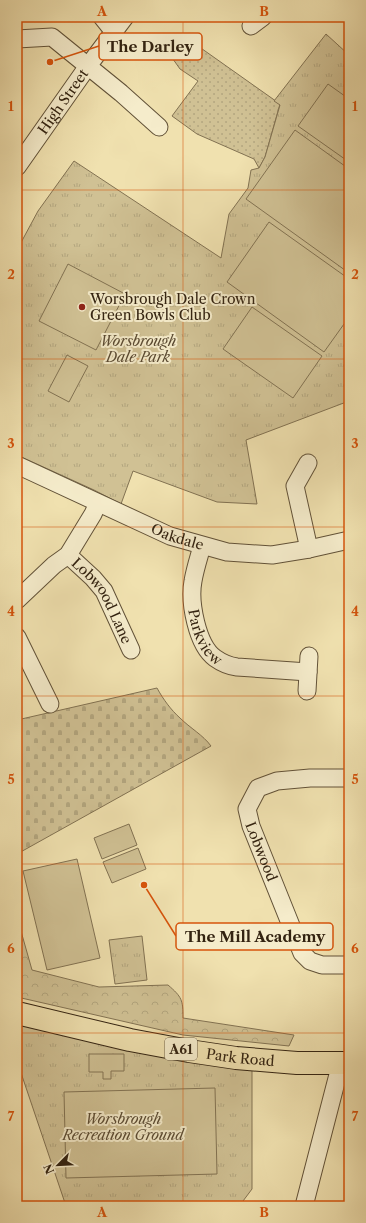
<svg xmlns="http://www.w3.org/2000/svg" width="366" height="1223" viewBox="0 0 366 1223" font-family="'Libre Caslon Text',serif">
  <defs>
    <pattern id="grass-dots" width="8" height="8" patternUnits="userSpaceOnUse"><rect width="8" height="8" fill="#d0c194"/><path d="M2 2h.1M6 6h.1" fill="none" stroke="#b3a67f" stroke-width="1.8" stroke-linecap="round"/></pattern>
    <pattern id="forest-crowns" width="20" height="18" patternUnits="userSpaceOnUse"><rect width="20" height="18" fill="#d0c194"/><path d="M2 6a3 3 0 1 1 6 0M12 15a3 3 0 1 1 6 0" fill="none" stroke="#b3a67f"/></pattern>
    <pattern id="cemetery-stones" width="16" height="16" patternUnits="userSpaceOnUse"><rect width="16" height="16" fill="#d0c194"/><path d="M2 7V4a2 2 0 0 1 4 0v3zM10 15v-3a2 2 0 0 1 4 0v3z" fill="#b3a67f"/></pattern>
    <pattern id="park-tufts" width="24" height="20" patternUnits="userSpaceOnUse"><rect width="24" height="20" fill="#d0c194"/><path d="M3 7l-1-3M5 7V3M7 7l1-3M15 17l-1-3M17 17v-4M19 17l1-3" fill="none" stroke="#b3a67f"/></pattern>
  </defs>
  <rect width="100%" height="100%" fill="#f0e1af"/>
  <filter id="stains"><feTurbulence type="fractalNoise" baseFrequency=".005" numOctaves="4"/><feColorMatrix values="0 0 0 0 .2 0 0 0 0 .09 0 0 0 0 .02 0 0 0 .5 -.17"/></filter>
  <radialGradient id="worn" r=".72"><stop offset=".6" stop-color="#630" stop-opacity="0"/><stop offset="1" stop-color="#630" stop-opacity=".3"/></radialGradient>
  <path fill="url(#grass-dots)" stroke="#827252" d="M181 34 280 104 265 157 259 168 254 159 197 134 172 116 198 81 180 69 168 52Z"/>
  <path fill="url(#forest-crowns)" stroke="#827252" d="M17 917 32 970 99 987 168 985C182 997 183 1000 183 1018L294 1035 289 1046 183 1035 17 997Z"/>
  <path fill="url(#cemetery-stones)" stroke="#827252" d="M157 688C163 699 171 710 180 718 190 728 203 735 211 746L17 854V720Z"/>
  <path fill="url(#park-tufts)" stroke="#827252" d="M326 34 349 55V401L246 440 257 504 217 502 133 471 121 504 94 490 17 455V250L38 211 74 161 221 258 229 214 248 188 251 170 259 168 265 157 280 105 274 101Z
    M142 936 147 980 115 984 109 940Z
    M17 1023 252 1069V1189L240 1205 66 1206 17 1061Z"/>
  <path fill="#d0c194" stroke="#827252" d="M328 84 349 99V162L298 126Z
    M295 130 349 169V273L246 199Z
    M269 222 349 279V317L324 352 227 282Z
    M68 264 125 294 96 350 39 321Z
    M252 307 322 356 293 398 223 349Z
    M67 355 88 366 69 402 48 391Z
    M129 824 137 845 102 859 94 838Z
    M138 848 146 869 112 883 103 862Z
    M77 859 100 958 47 970 23 871Z
    M89 1054H124V1071H111V1079H103V1072H89Z
    M215 1088 217 1174 66 1178 64 1092Z"/>
  <g fill="none" stroke-linecap="round" stroke-linejoin="round">
    <defs>
      <g id="minor">
        <path d="M102 17 110 27 115 30"/>
        <path d="M251 26 263 17"/>
        <path d="M17 39 52 37 121 93 159 127"/>
        <path id="s1" d="M17 167 88 66 125 17"/>
        <path d="M308 463 295 486 309 549"/>
        <path id="s2" d="M17 465 170 536 227 552 272 555 309 549 349 540"/>
        <path id="s3" d="M202 546C199 557 195 569 193 581 189 602 197 645 215 658 222 663 229 666 237 667L308 672"/>
        <path id="s4" d="M68 555 93 578 104 591 131 650"/>
        <path d="M17 600 54 565 68 555 93 514 98 503"/>
        <path d="M17 637 50 704"/>
        <path d="M307 691 309 656"/>
        <path id="s5" d="M349 778H310L277 781 258 788 247 809 251 826 302 953 310 961 322 965H349"/>
        <path d="M304 1206 341 1063"/>
      </g>
      <g id="highway">
        <path id="s6" d="M17 1013 130 1040 189 1051 236 1058 297 1063H349"/>
      </g>
    </defs>
    <use href="#minor" stroke="#625238" stroke-width="19"/>
    <use href="#highway" stroke="#332311" stroke-width="24"/>
    <use href="#minor" stroke="#f5eccb" stroke-width="17"/>
    <use href="#highway" stroke="#f0e1af" stroke-width="22"/>
  </g>
  <path fill="none" stroke="#d6540c" stroke-width="1" stroke-opacity="0.55" d="M183 17V1206M17 190H349M17 359H349M17 527H349M17 696H349M17 864H349M17 1033H349"/>
  <circle fill="#8f2418" stroke="#f5eccb" stroke-width="1.5" cx="82" cy="307" r="4"/>
  <g text-anchor="middle" stroke-width="4" stroke-linejoin="round" paint-order="stroke">
    <rect fill="#f5eccb" stroke="#6d5f49" stroke-width="1" x="165" y="1038" width="32" height="22" rx="3"/>
    <g font-size="13" font-weight="bold" fill="#332311">
      <text x="181" y="1054">A61</text>
    </g>
    <g font-size="14" fill="#332311" stroke="#f5eccb">
      <text dy="5" stroke="none"><textPath href="#s1" startOffset="80">High Street</textPath></text>
      <text dy="5" stroke="none"><textPath href="#s2" startOffset="176">Oakdale</textPath></text>
      <text dy="5" stroke="none"><textPath href="#s4" startOffset="58">Lobwood Lane</textPath></text>
      <text dy="5" stroke="none"><textPath href="#s3" startOffset="95">Parkview</textPath></text>
      <text dy="5" stroke="none"><textPath href="#s5" startOffset="161">Lobwood</textPath></text>
      <text dy="5" stroke="none"><textPath href="#s6" startOffset="228">Park Road</textPath></text>
    </g>
    <g font-size="14" fill="#332311" stroke="#f5eccb" text-anchor="start">
      <text x="90" y="304">Worsbrough Dale Crown<tspan x="90" dy="16">Green Bowls Club</tspan></text>
    </g>
    <g font-size="14" font-style="italic" fill="#5a4a32" stroke="#f5eccb">
      <text x="138" y="346">Worsbrough<tspan x="138" dy="16">Dale Park</tspan></text>
      <text x="123" y="1124">Worsbrough<tspan x="123" dy="16">Recreation Ground</tspan></text>
    </g>
  </g>
  <path fill="none" stroke="#d6540c" stroke-width="1.5" d="M50 62L99 46M144 885L176 936"/>
  <g fill="#d6540c" stroke="#f5eccb" stroke-width="1.5">
    <circle cx="50" cy="62" r="4"/>
    <circle cx="144" cy="885" r="4"/>
  </g>
  <g fill="#f5eccb" stroke="#d6540c" stroke-width="1.5">
    <rect x="99" y="33" width="103" height="27" rx="4"/>
    <rect x="176" y="923" width="157" height="27" rx="4"/>
  </g>
  <g font-size="15" text-anchor="middle" font-weight="bold" fill="#332311">
    <text x="150" y="52">The Darley</text>
    <text x="255" y="942">The Mill Academy</text>
  </g>
  <rect width="366" height="1223" fill="none" stroke="#f0e1af" stroke-width="44"/>
  <g transform="translate(58 1165) rotate(246)" stroke="#f5eccb" stroke-width="3" paint-order="stroke">
  <path d="M0-3L7 15L0 10L-7 15Z" fill="#332311"/>
  <text y="-6" font-size="11" font-weight="bold" text-anchor="middle" fill="#332311">N</text>
  </g>
  <rect x="22" y="22" width="322" height="1179" fill="none" stroke="#d6540c" stroke-width="1.5"/>
  <g font-size="13" text-anchor="middle" font-weight="bold" fill="#d6540c">
    <text x="102" y="16">A</text>
    <text x="264" y="16">B</text>
    <text x="11" y="111">1</text>
    <text x="355" y="111">1</text>
    <text x="11" y="279">2</text>
    <text x="355" y="279">2</text>
    <text x="11" y="448">3</text>
    <text x="355" y="448">3</text>
    <text x="11" y="616">4</text>
    <text x="355" y="616">4</text>
    <text x="11" y="784">5</text>
    <text x="355" y="784">5</text>
    <text x="11" y="953">6</text>
    <text x="355" y="953">6</text>
    <text x="11" y="1121">7</text>
    <text x="355" y="1121">7</text>
    <text x="102" y="1217">A</text>
    <text x="264" y="1217">B</text>
  </g>
  <rect width="100%" height="100%" filter="url(#stains)"/>
  <rect width="100%" height="100%" fill="url(#worn)"/>
</svg>
